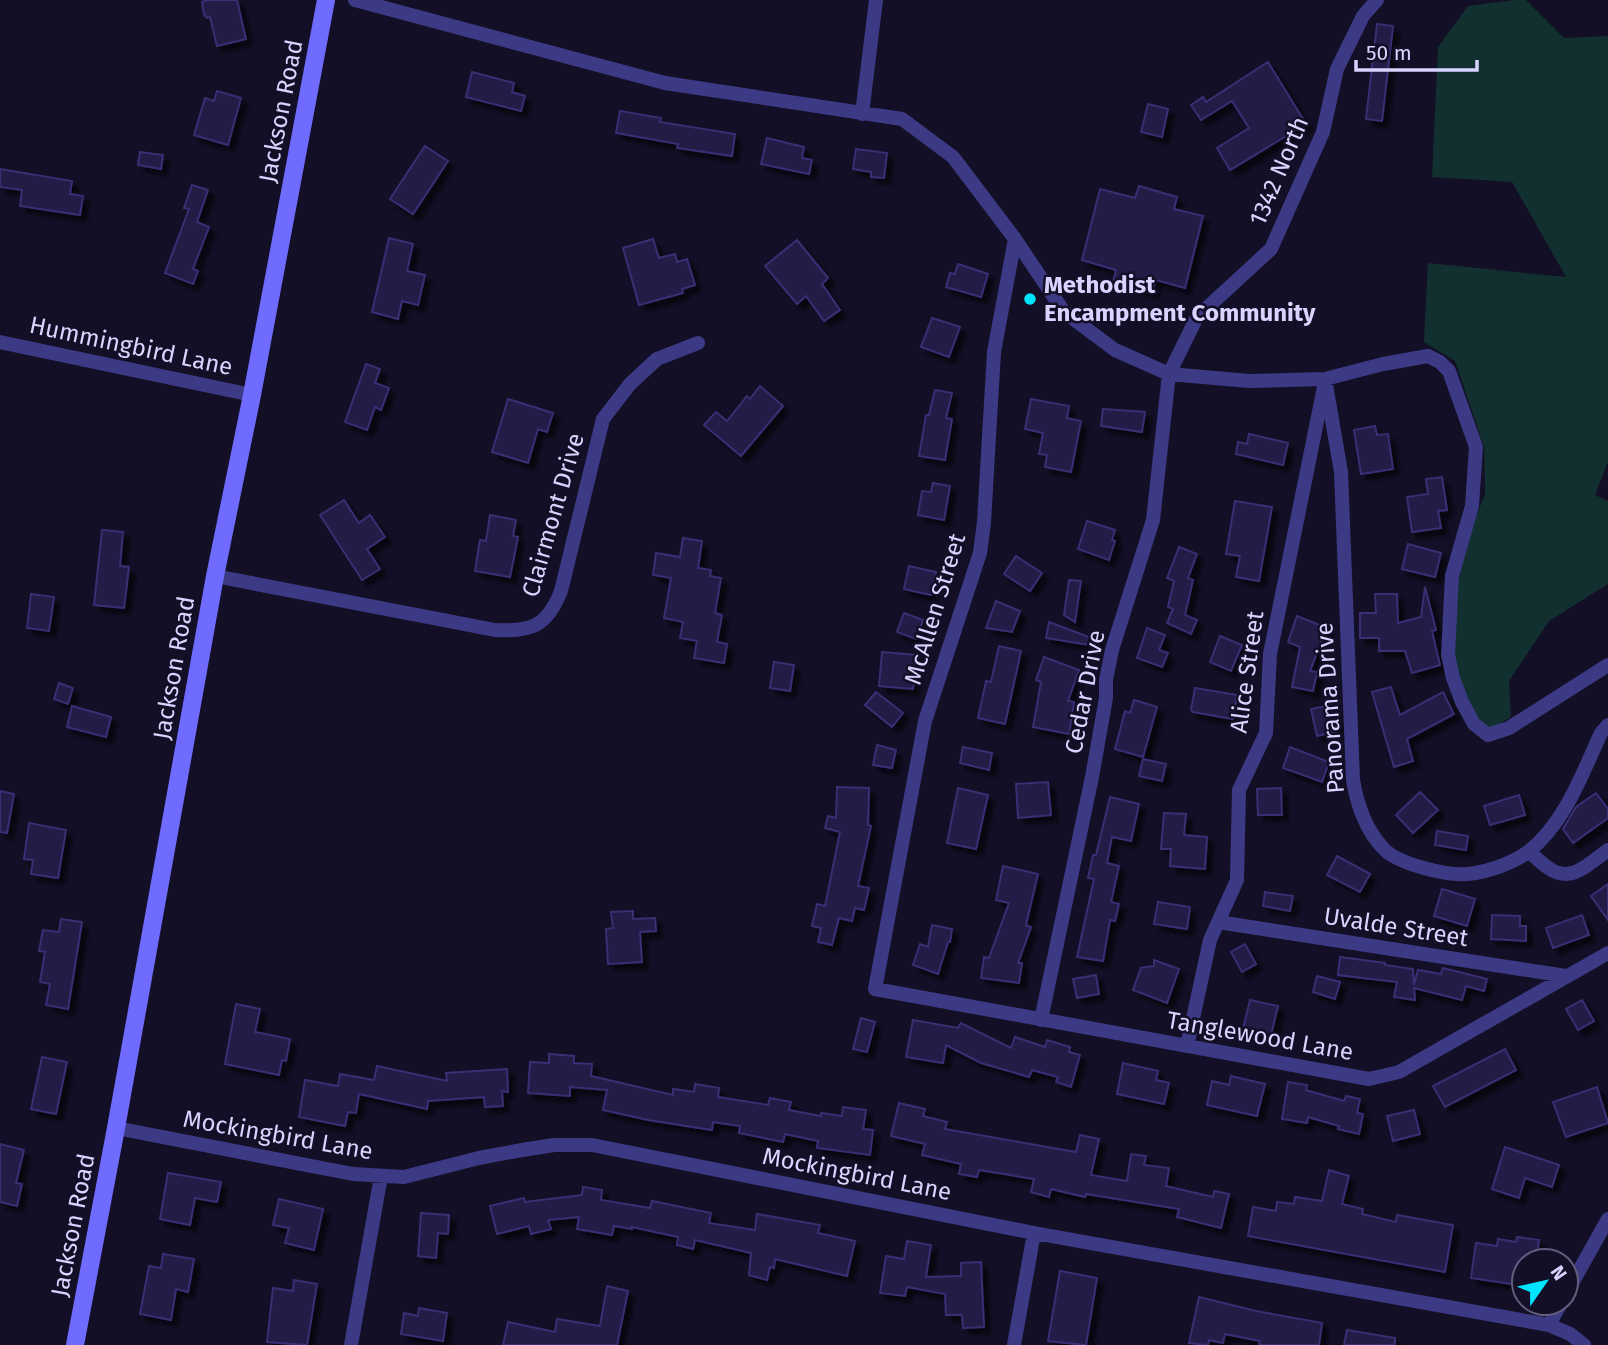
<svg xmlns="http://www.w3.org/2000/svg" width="1608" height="1345" viewBox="0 0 1608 1345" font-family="'Fira Sans',sans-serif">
  <defs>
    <filter id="shadow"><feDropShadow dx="6" dy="6" stdDeviation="2" flood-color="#0009"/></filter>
  </defs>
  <rect width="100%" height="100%" fill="#130f26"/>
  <path fill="#12302f" d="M1514 0H1526L1564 38 1608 36V462L1595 495 1608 501V584L1549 621 1509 681 1511 717 1490 729 1473 715 1454 667 1456 578 1467 539 1485 494 1484 447 1455 361 1424 342 1428 263 1566 277 1512 182 1432 177 1438 47 1468 6Z"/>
  <path fill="#241b47" stroke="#3b2d73" stroke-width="2" filter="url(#shadow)" d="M208 0H237L246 39 217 46 210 17 207 18 204 14 202 2Z
    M1377 24 1393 26 1382 121 1366 119Z
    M1268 62 1306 124 1230 170 1217 148 1249 128 1232 101 1201 120 1191 105 1203 97 1206 102Z
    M472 72 514 83 512 92 525 96 521 111 466 97Z
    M217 91 241 98 228 145 194 135 205 98 214 101Z
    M1148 104 1168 109 1162 137 1141 132Z
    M620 111 661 118 660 122 735 134 732 156 677 148 678 144 616 133Z
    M767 138 804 147 802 158 812 160 809 174 761 164Z
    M425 146 448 161 413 214 390 199Z
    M856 149 887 153 884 178 871 177V172L853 169Z
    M140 152 163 155 161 169 138 165Z
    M0 169 72 181 70 194 83 196 80 215 20 206 22 190 0 187Z
    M192 185 208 190 197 222 209 227 193 269 198 271 193 284 165 273 189 209 184 208Z
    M1139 186 1177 197 1174 209 1203 216 1185 288 1156 280 1152 292 1113 282 1116 270 1082 260 1100 189 1135 198Z
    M389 238 413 244 407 271 425 275 418 305 402 301 398 319 372 312Z
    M653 239 659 258 675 254 677 262 687 259 695 285 682 289 683 293 639 305 623 248Z
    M797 240 828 278 822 284 840 310 824 321 806 296 797 304 765 266Z
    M958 264 988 274 981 297 946 287 950 273 955 274Z
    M932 318 960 327 949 357 921 347Z
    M366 364 380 369 375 383 389 388 381 410 375 407 367 430 345 422Z
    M760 386 783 406 741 456 704 425 716 412 727 421 747 396 750 399Z
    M935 390 952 393 946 418 952 419 945 460 919 456 926 415H929Z
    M508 399 553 413 547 432 538 429 528 463 492 452Z
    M1031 399 1069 406 1067 418 1081 421 1071 472 1045 467 1047 455 1039 454 1043 433 1025 429Z
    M1103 409 1145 412 1142 432 1101 426Z
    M1375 426 1377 435 1388 434 1393 469 1361 474 1354 430Z
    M1249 434 1288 443 1283 465 1236 454 1238 442 1247 444Z
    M1442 477 1447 510 1438 511 1441 528 1412 532 1407 497 1428 494 1426 479Z
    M933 483 950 486 944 520 918 515 922 491 931 492Z
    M344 500 359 523 370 515 385 537 367 549 380 569 362 580 320 515Z
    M1235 501 1272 507 1259 581 1236 577 1240 556 1226 554Z
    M490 515 516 520 513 536 518 537 510 577 475 571 480 540 486 541Z
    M1087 521 1115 530 1112 540 1115 541 1109 560 1078 549Z
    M102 530 123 532 120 566 129 567 124 608 94 605Z
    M683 538 702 541 698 568 711 570 710 576 721 578 715 613 722 615 717 642 727 644 724 663 694 658 697 641 680 638 683 622 664 618 671 578 653 575 656 553 680 557Z
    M1408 544 1441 553 1435 577 1402 569Z
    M1179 547 1197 554 1188 578 1193 580 1185 615 1197 620 1191 634 1167 623 1173 609 1168 607 1174 581 1167 578Z
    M1016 556 1042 573 1030 591 1004 574Z
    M909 566 936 572 931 595 904 589Z
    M1069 580 1081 581 1075 622 1064 615Z
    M1425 587 1436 630 1432 631 1440 665 1412 673 1405 651H1379V638H1360V613H1376L1375 594H1397L1398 623 1421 617Z
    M31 594 54 597 49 631 27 628Z
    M996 601 1020 611 1012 632 986 628Z
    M904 613 923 620 916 639 897 632Z
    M1297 616 1327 628 1310 671 1317 672 1313 691 1292 687 1300 647 1288 642Z
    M1049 622 1097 640 1095 646 1046 638Z
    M1147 628 1165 635 1159 650 1168 653 1162 667 1137 658Z
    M1220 636 1242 645 1231 671 1210 662Z
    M999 646 1021 651 1005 724 978 718 986 681 991 682Z
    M882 652 916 655 913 689 879 686Z
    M1044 657 1079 670 1068 701 1074 702 1069 734 1033 727 1041 682 1036 680Z
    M774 662 794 665 790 691 770 688Z
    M59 683 73 688 68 704 54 699Z
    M1391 687 1400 715 1443 692 1454 714 1407 739 1413 761 1394 767 1372 692Z
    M1195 688 1237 695 1233 719 1193 712 1191 710Z
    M876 692 903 713 892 727 865 705Z
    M1134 700 1157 707 1143 757 1115 749 1125 711 1130 713Z
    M1332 705 1338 731 1317 736 1311 709Z
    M72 706 111 717 106 737 67 727Z
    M877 745 896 750 892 768 873 765Z
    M963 747 992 753 989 770 960 763Z
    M1290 747 1329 762 1322 782 1283 768Z
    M1143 759 1166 764 1162 781 1139 776Z
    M1048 782 1051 815 1018 818 1016 784Z
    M837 787 869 788 868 825 871 826 858 886 869 888 864 910 855 908 852 921 839 918 832 945 818 942 821 928 812 926 817 904 825 906 840 832 825 828 828 816 836 818Z
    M958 788 988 795 976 849 947 843Z
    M1281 788 1282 815H1258L1257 789Z
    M0 791 14 794 7 833 0 832Z
    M1420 792 1438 810 1413 833 1396 815Z
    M1596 793 1608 809V818L1573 843 1563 829 1576 807Z
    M1519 795 1525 815 1490 825 1484 806Z
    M1110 797 1139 804 1131 841 1112 837 1107 863 1119 866 1111 902 1119 904 1115 921 1110 920 1103 961 1077 957 1094 879 1088 878 1093 855H1096Z
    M1164 813 1186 814 1184 835 1207 837 1205 869 1170 866 1171 849H1161Z
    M29 823 66 830 58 878 31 874 33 860 24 859Z
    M1437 831 1468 836 1466 850 1435 845Z
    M1337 856 1370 874 1360 892 1327 875Z
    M1003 866 1038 874 1026 925 1031 927 1018 963H1022L1019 983 981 978 984 957 989 958 1009 903 996 900Z
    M1608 884V920L1591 896Z
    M1442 889 1475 899 1467 926 1434 916Z
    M1265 892 1293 896 1290 911 1263 906Z
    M1158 902 1190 907 1187 929 1154 924Z
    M633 911V919L655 918 656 931 640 932 642 962 608 964 606 929 613 928 611 912Z
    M1492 915 1520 916V926H1526V941L1491 939Z
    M1582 915 1589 935 1553 948 1546 928Z
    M61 919 82 922 68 1009 46 1005 50 984 40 982 45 952 39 951 43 930 59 932Z
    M932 925 952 929 950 942H948L938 974 913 965 920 944 928 947Z
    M1245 944 1256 964 1242 972 1231 952Z
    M1340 957 1385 963V965L1413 969 1414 985 1418 970 1441 974 1443 968 1487 979 1484 991 1466 986 1462 1000 1414 988 1415 1000 1394 997 1397 982 1338 975Z
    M1154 960 1179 969 1167 1003 1133 990 1141 968 1154 966Z
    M1096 975 1099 994 1077 998 1073 979Z
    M1317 976 1340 982 1335 999 1313 992Z
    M1250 1000 1278 1006 1271 1035 1243 1029Z
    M1582 1000 1594 1021 1578 1030 1566 1009Z
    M236 1004 260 1009 255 1032 290 1039 286 1061 282 1060 279 1075 225 1064Z
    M861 1018 875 1022 867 1052 853 1049Z
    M913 1020 958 1028 961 1023 1011 1048 1015 1037 1045 1047 1047 1040 1070 1047 1069 1052 1080 1055 1071 1087 1056 1082 1058 1077 1032 1070 1029 1077 981 1063 946 1045 943 1063 906 1057Z
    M1505 1049 1516 1070 1445 1107 1433 1086Z
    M549 1054 574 1056V1063L592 1064 591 1076 673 1095V1089L694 1092 695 1084 719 1088 718 1097 768 1105 770 1098 791 1102 789 1110 821 1116V1113L842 1116 843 1107 866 1110 863 1129 873 1130 870 1155 817 1148 818 1141 785 1134 783 1142 739 1133 740 1126 713 1122 712 1130 648 1120 603 1110 607 1090 570 1087V1096L528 1093 530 1062 549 1063Z
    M42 1057 67 1062 56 1114 31 1109Z
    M1123 1063 1158 1071 1156 1080 1169 1083 1164 1104 1117 1094Z
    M377 1066 447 1081 446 1073 507 1069 508 1092 502 1091 503 1106 485 1107 484 1097 428 1101 427 1109 359 1094 356 1113 348 1112 345 1126 299 1117 305 1080 338 1086 340 1074 374 1080Z
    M1231 1076 1265 1084 1257 1116 1207 1105 1212 1081 1229 1085Z
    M1288 1082 1307 1085 1306 1090 1344 1101 1346 1096 1360 1099 1357 1113 1363 1114 1359 1134 1338 1129 1339 1126 1308 1117 1307 1123 1282 1119Z
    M1597 1087 1608 1123 1566 1137 1553 1102Z
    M899 1103 925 1109 923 1116 947 1122 945 1129 1076 1152 1080 1135 1099 1139 1091 1175 1127 1181 1131 1154 1146 1156 1144 1165 1169 1168 1166 1186 1213 1197 1214 1191 1229 1194 1221 1228 1177 1217 1179 1209 1086 1194 1085 1197 1051 1189 1049 1197 1031 1192 1034 1179 979 1170 977 1177 959 1174 961 1164 922 1155 925 1144 891 1136Z
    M1414 1110 1420 1134 1393 1141 1387 1116Z
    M0 1144 24 1150 16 1183 22 1184 17 1206 0 1202Z
    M1505 1147 1559 1165 1552 1187 1525 1178 1519 1198 1492 1189Z
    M1329 1170 1349 1176 1342 1204 1363 1209 1362 1214 1396 1222 1397 1215 1453 1225 1445 1272 1248 1236 1253 1207 1276 1211 1277 1202 1294 1204 1295 1197 1322 1201Z
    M168 1173 221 1182 217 1202 195 1198 190 1225 160 1219Z
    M583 1187 602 1190 601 1200 650 1208 652 1201 711 1213 709 1223 755 1230 757 1214 820 1225 818 1233 855 1241 847 1276 775 1259 774 1268 770 1267 767 1280 749 1275 751 1253 695 1240 693 1249 677 1245 678 1237 632 1227V1229L614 1226 612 1235 577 1229 579 1217 548 1220 551 1229 531 1234 529 1226 497 1234 490 1206 524 1198 525 1202 582 1195Z
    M279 1199 323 1209 314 1250 285 1243 289 1228 273 1225Z
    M421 1213 449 1215 448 1234 438 1233 436 1258 418 1256Z
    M1517 1237 1539 1240 1536 1261H1524V1276H1520L1519 1285 1471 1278 1476 1243 1497 1246 1498 1239 1516 1242Z
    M907 1241 931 1245 926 1277 961 1276V1263L981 1262 984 1327 963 1328 962 1315H946L945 1294 907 1287 905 1296 880 1293 886 1256 904 1259Z
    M163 1254 194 1259 188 1292 176 1289 171 1320 140 1314 149 1266 161 1268Z
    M1060 1271 1097 1278 1086 1345 1048 1341Z
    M294 1280 317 1284 307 1345 267 1342 273 1288 293 1291Z
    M607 1286 628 1291 617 1345H503L508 1322 555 1332 557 1319 600 1326Z
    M1199 1297 1256 1311 1322 1323 1319 1345H1259L1260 1341 1225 1334 1223 1343 1209 1340 1208 1345 1189 1343Z
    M419 1308 447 1313 443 1341 401 1334 404 1313 418 1316Z
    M1347 1330 1395 1338V1345H1344Z"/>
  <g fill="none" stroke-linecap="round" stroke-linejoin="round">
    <path stroke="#3d3a85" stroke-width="14" d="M355 0 665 83 902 119 953 157 1015 239 1064 312 1115 350 1169 374 1249 381 1325 379 1383 364 1428 356 1440 362 1449 371 1476 447 1472 506 1452 576 1448 655 1453 678 1462 702 1474 724 1488 735 1509 728 1608 665
      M862 114 876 0
      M1015 239 994 352 984 522 980 553 925 721 875 989 1369 1079 1399 1072 1608 953
      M0 342 252 395
      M1325 379 1341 472 1353 780C1357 804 1366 830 1383 848 1397 864 1447 876 1468 874 1488 872 1513 863 1528 852 1565 823 1582 774 1601 733L1608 725
      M215 576 495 630C532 632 547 626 561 591L603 419 630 384 657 359 698 343
      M1529 851C1563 886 1573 877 1608 850
      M1218 922 1566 976
      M1041 1020 1092 777 1106 698V680L1112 650 1153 520 1169 374 1197 317 1271 249 1323 132 1337 69 1363 16 1377 0
      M1187 1046 1210 940 1237 880 1239 790 1266 733 1270 654 1324 387
      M116 1128 353 1174 404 1177 479 1158 522 1150 554 1145H592L1034 1233 1549 1325 1570 1334 1584 1345
      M1566 1294 1608 1219
      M1549 1325 1561 1303
      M351 1345 381 1176
      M1014 1345 1034 1233"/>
    <path stroke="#6f6bff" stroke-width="18" d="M75 1345 116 1128 215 576 252 395 326 0"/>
  </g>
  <circle fill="#00e5ff" stroke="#130f26" stroke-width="2.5" cx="1030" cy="299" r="7"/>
  <g text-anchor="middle" stroke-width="5" stroke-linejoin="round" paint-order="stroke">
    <g font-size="24" fill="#d9d4ff" stroke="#130f26">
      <text transform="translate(281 111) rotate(-79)" y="8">Jackson Road</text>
      <text transform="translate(1279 171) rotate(-67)" y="8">1342 North</text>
      <text transform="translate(131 346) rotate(12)" y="8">Hummingbird Lane</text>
      <text transform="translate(553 515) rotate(-74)" y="8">Clairmont Drive</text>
      <text transform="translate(935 609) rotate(-73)" y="8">McAllen Street</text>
      <text transform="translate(174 668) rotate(-80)" y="8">Jackson Road</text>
      <text transform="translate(1247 672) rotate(-82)" y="8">Alice Street</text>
      <text transform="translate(1085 692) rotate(-79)" y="8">Cedar Drive</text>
      <text transform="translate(1330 708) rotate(-94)" y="8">Panorama Drive</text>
      <text transform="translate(1396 927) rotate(9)" y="8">Uvalde Street</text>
      <text transform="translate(1260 1036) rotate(10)" y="8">Tanglewood Lane</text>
      <text transform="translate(278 1135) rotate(10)" y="8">Mockingbird Lane</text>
      <text transform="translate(857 1174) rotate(11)" y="8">Mockingbird Lane</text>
      <text transform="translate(73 1225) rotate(-79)" y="8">Jackson Road</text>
    </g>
    <g font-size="24" font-weight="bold" fill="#d9d4ff" stroke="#130f26" text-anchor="start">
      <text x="1044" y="293">Methodist<tspan x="1044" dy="28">Encampment Community</tspan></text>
    </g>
  </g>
  <g transform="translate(1545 1282) rotate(56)"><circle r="33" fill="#130f26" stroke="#625e7d" stroke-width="2"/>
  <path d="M0-5L12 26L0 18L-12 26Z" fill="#00e5ff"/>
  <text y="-10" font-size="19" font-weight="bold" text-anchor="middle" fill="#d9d4ff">N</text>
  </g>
  <path d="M1356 60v10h121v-10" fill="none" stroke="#d9d4ff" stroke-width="3.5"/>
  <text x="1366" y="60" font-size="21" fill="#d9d4ff" stroke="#130f26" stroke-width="5" paint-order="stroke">50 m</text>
</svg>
